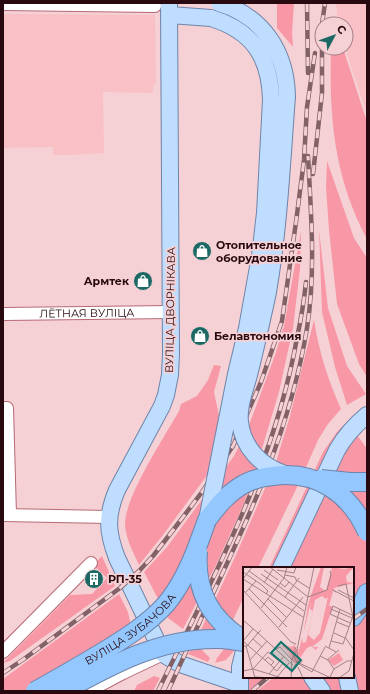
<svg xmlns="http://www.w3.org/2000/svg" width="370" height="694" viewBox="0 0 370 694" font-family="Montserrat,sans-serif">
  <rect width="100%" height="100%" fill="#f5d1d5"/>
  <path fill="#f9c0c6" d="M336 3H367V115L345 48H346V24H338Z
    M3 14 155 15 156 83 153 86V93L103 92 104 153 68 155H53V147L3 148Z"/>
  <path fill="#f898a6" d="M277 3H294L292 33 293 47 277 28Z
    M331 48H343L367 122V239C334 177 329 118 331 48Z
    M327 161 354 238 367 258V377L359 364 337 304 329 230 326 187Z
    M319 230 328 308 347 366 366 394 347 405 335 367 322 312Z
    M301 231 300 269 293 328 279 392 261 452 258 467 242 508 217 563 183 629 168 618 144 572 167 547 223 471 234 456 248 428 275 355 284 326Z
    M314 320C319 352 328 380 341 409L328 424 318 440 304 472 275 465 290 416Z
    M214 365 221 366 214 392 220 420 211 470 163 535 139 565C133 552 126 539 125 525 124 498 165 436 179 411L181 404 197 396 208 380Z
    M345 424 339 433 276 568H269L323 452 337 432Z
    M355 432 367 449V691H361L360 690 357 691H257L274 677H353V568H287L337 462Z
    M269 479H301L258 568H244V597L230 626 198 636 236 555Z
    M102 556 115 586 10 661 3 663 70 595 92 594 107 578 93 565Z
    M119 594 128 612 134 641 122 656 56 691H3V679Z
    M244 622V636L240 644 226 660 215 663 217 658 224 649 228 647 239 632Z
    M193 646 202 650 210 658 208 662 188 654Z
    M154 676 160 678 153 691H134L137 685Z
    M245 677H265L248 691Z"/>
  <g fill="none" stroke-linecap="round" stroke-linejoin="round">
    <defs>
      <g id="minor">
        <path d="M3 4 155 6"/>
        <path id="s1" d="M3 314 171 312"/>
        <path d="M3 408H7L10 515"/>
        <path d="M3 515 109 517"/>
        <path d="M3 652 91 563"/>
        <path d="M89 691 123 673 163 654"/>
      </g>
      <path id="major" d="M169 3 171 353 170 375 166 395 162 406 117 490C106 516 107 532 117 558L163 654 180 664 239 684
        M170 15 211 18
        M281 568 337 450C345 436 355 425 367 415
        M312 677 322 691
        M347 677 350 691
        M240 691V667L244 651"/>
      <path id="highway" d="M199 542 207 520
        M353 617 363 602 367 593"/>
    </defs>
    <use href="#minor" stroke="#b76975" stroke-width="14"/>
    <use href="#major" stroke="#6e84aa" stroke-width="18"/>
    <use href="#highway" stroke="#6e84aa" stroke-width="20"/>
    <use href="#minor" stroke="#fff" stroke-width="12"/>
    <use href="#major" stroke="#bfddfe" stroke-width="16"/>
    <use href="#highway" stroke="#94c7fe" stroke-width="18"/>
    <defs>
      <path id="rail" d="M307 3 308 73
        M322 24 325 3
        M313 174 322 93V25
        M353 619 367 609
        M3 673 24 659 120 588 139 571 153 556 174 529 202 492 233 446 261 382 282 321 296 222 304 160 307 107 315 53
        M158 691C214 576 274 466 297 338 301 319 304 301 306 282
        M168 691C181 663 194 634 207 606 250 516 291 427 307 328 316 272 311 213 308 156
        M252 691 268 677"/>
    </defs>
    <use href="#rail" stroke="#826267" stroke-width="4.5"/>
    <use href="#rail" stroke="#f5d1d5" stroke-width="3" stroke-dasharray="9" stroke-linecap="butt"/>
    <defs>
      <path id="major-bridge" d="M219 3C263 16 286 52 287 96 282 162 279 228 268 292 262 320 256 347 249 375 245 390 238 407 240 422 243 448 261 466 285 474
        M207 520 236 374 247 328 260 256 265 213 271 100C270 57 253 31 211 18"/>
      <g id="highway-bridge">
        <path d="M321 479 350 482H367"/>
        <path d="M207 520C217 507 225 496 239 487 248 481 261 477 273 476 316 470 350 493 367 532"/>
        <path d="M198 551C195 591 210 619 244 640"/>
        <path id="s2" d="M35 691C57 679 79 666 101 653 124 639 148 624 166 604 181 586 191 564 199 542"/>
        <path d="M64 691C113 664 162 637 220 639 228 639 236 641 244 642"/>
      </g>
    </defs>
    <use href="#major-bridge" stroke="#6e84aa" stroke-width="18" stroke-linecap="butt"/>
    <use href="#highway-bridge" stroke="#6e84aa" stroke-width="20" stroke-linecap="butt"/>
    <use href="#major-bridge" stroke="#bfddfe" stroke-width="16"/>
    <use href="#highway-bridge" stroke="#94c7fe" stroke-width="18"/>
  </g>
  <defs>
    <symbol id="shop-disc" viewBox="-11 -11 22 22"><circle r="9.5" fill="#1b6865" stroke="#f5d1d5"/><path d="M-5-2.5h2.3a2.7 3.5 0 0 1 5.4 0H5L5.5 6h-11ZM-1.5-2.5h3a1.5 2.3 0 0 0-3 0Z" fill="#fff"/></symbol>
    <symbol id="building-disc" viewBox="-11 -11 22 22"><circle r="9.5" fill="#1b6865" stroke="#f5d1d5"/><path d="M-4-6H4V6H1V3H-1V6H-4ZM-2.5-4.3h1.7v1.8h-1.7ZM.8-4.3h1.7v1.8H.8ZM-2.5-1h1.7V.8h-1.7ZM.8-1h1.7V.8H.8Z" fill="#fff"/></symbol>
  </defs>
  <g fill-rule="evenodd">
    <use href="#shop-disc" x="191" y="240" width="22" height="22"/>
    <use href="#shop-disc" x="132" y="270" width="22" height="22"/>
    <use href="#shop-disc" x="189" y="325" width="22" height="22"/>
    <use href="#building-disc" x="83" y="568" width="22" height="22"/>
  </g>
  <g text-anchor="middle" stroke-width="3.5" stroke-linejoin="round" paint-order="stroke">
    <g font-size="11" font-weight="bold" fill="#27090f" stroke="#f5d1d5" text-anchor="start">
      <text x="216" y="249">Отопительное<tspan x="216" dy="13">оборудование</tspan></text>
      <text x="129" y="285" text-anchor="end">Армтек</text>
      <text x="214" y="340">Белавтономия</text>
      <text x="108" y="583">РП-35</text>
    </g>
    <g font-size="11" fill="#27090f" stroke="#f5d1d5">
      <text transform="translate(170 310) rotate(-89)" y="4">ВУЛІЦА ДВОРНІКАВА</text>
      <text dy="4" stroke="none"><textPath href="#s1" startOffset="84">ЛЁТНАЯ ВУЛІЦА</textPath></text>
      <text dy="4" stroke="none"><textPath href="#s2" startOffset="114">ВУЛІЦА ЗУБАЧОВА</textPath></text>
    </g>
  </g>
  <g transform="translate(243 567)">
    <rect width="111" height="111" fill="#f5d1d5"/>
    <path d="M78 0H81L77 20 81 23 83 24 89 0 101 2 111 0 103 9 104 15 111 16 91 21 86 39H90L79 72 69 80H75L73 83 68 79 64 81 57 91 60 95 51 96 43 83 49 91 46 85 38 78 49 80 52 77V81L56 83 59 71 60 76 63 75 70 44 67 42 68 34 60 68 65 39 61 52 68 28ZM79 29 83 32 85 30 77 66 71 73 65 68 72 33ZM96 86 100 93 91 99 85 93Z" fill="#f898a6" fill-rule="evenodd"/>
    <path fill="none" stroke="#a38186" stroke-width="1" d="M27 0 65 30M21 3 35 13M34 3 51 6 53 0M6 4 61 44M0 5 19 18 25 24 23 27M18 7 63 38M42 8 52 10 54 15M0 12 60 50M0 12 9 0M55 14 66 21M21 16 30 2M37 16 42 20 46 15M95 19 103 17 111 55M6 22 44 60M0 23 48 75 53 77M95 23 111 31M93 25 90 23 111 34M2 26 13 14M42 30 56 11M65 30 84 23 88 8 87 4M25 32 44 51M90 39 87 47 107 56M90 39 111 49M18 41 41 11 44 0M88 42 109 51M0 53 15 66 18 63M94 55 106 60M36 60 60 30M10 62 0 74 31 101M91 66 102 71M102 70 111 83M10 72 19 80M88 74 100 77 110 49M0 79H4L15 66 50 98M3 79 12 111M82 79 93 85M53 80 50 87 54 96 69 105 71 101M86 81 97 42M33 82 37 80 49 93M77 89 85 93 91 102M7 93 24 74M22 93 25 90 31 95 28 98M84 93 96 83M54 95 88 111M51 100 55 93 54 85M55 100 60 111M71 101 82 80M10 102 25 85 37 95M31 102 34 104 40 96 44 99M0 104 10 102 39 111M106 104 111 86M26 107 41 89M12 110 29 111M34 110 46 96M87 110 91 102 104 94H109M48 111 49 92 54 83 71 0M96 111 106 104"/>
    <path fill="#0f766e" fill-opacity="0.15" stroke="#0f766e" stroke-width="2" d="M38 75 58 93 49 104 28 86Z"/>
    <rect width="111" height="111" fill="none" stroke="#27090f" stroke-width="2"/>
  </g>
  <rect width="370" height="694" fill="none" stroke="#27090f" stroke-width="8"/>
  <g transform="translate(334 36) rotate(49)"><circle r="19" fill="#f5d1d5" stroke="#a38186"/>
  <path d="M0-3L7 15L0 10L-7 15Z" fill="#1b6865"/>
  <text y="-6" font-size="11" font-weight="bold" text-anchor="middle" fill="#27090f">С</text>
  </g>
</svg>
